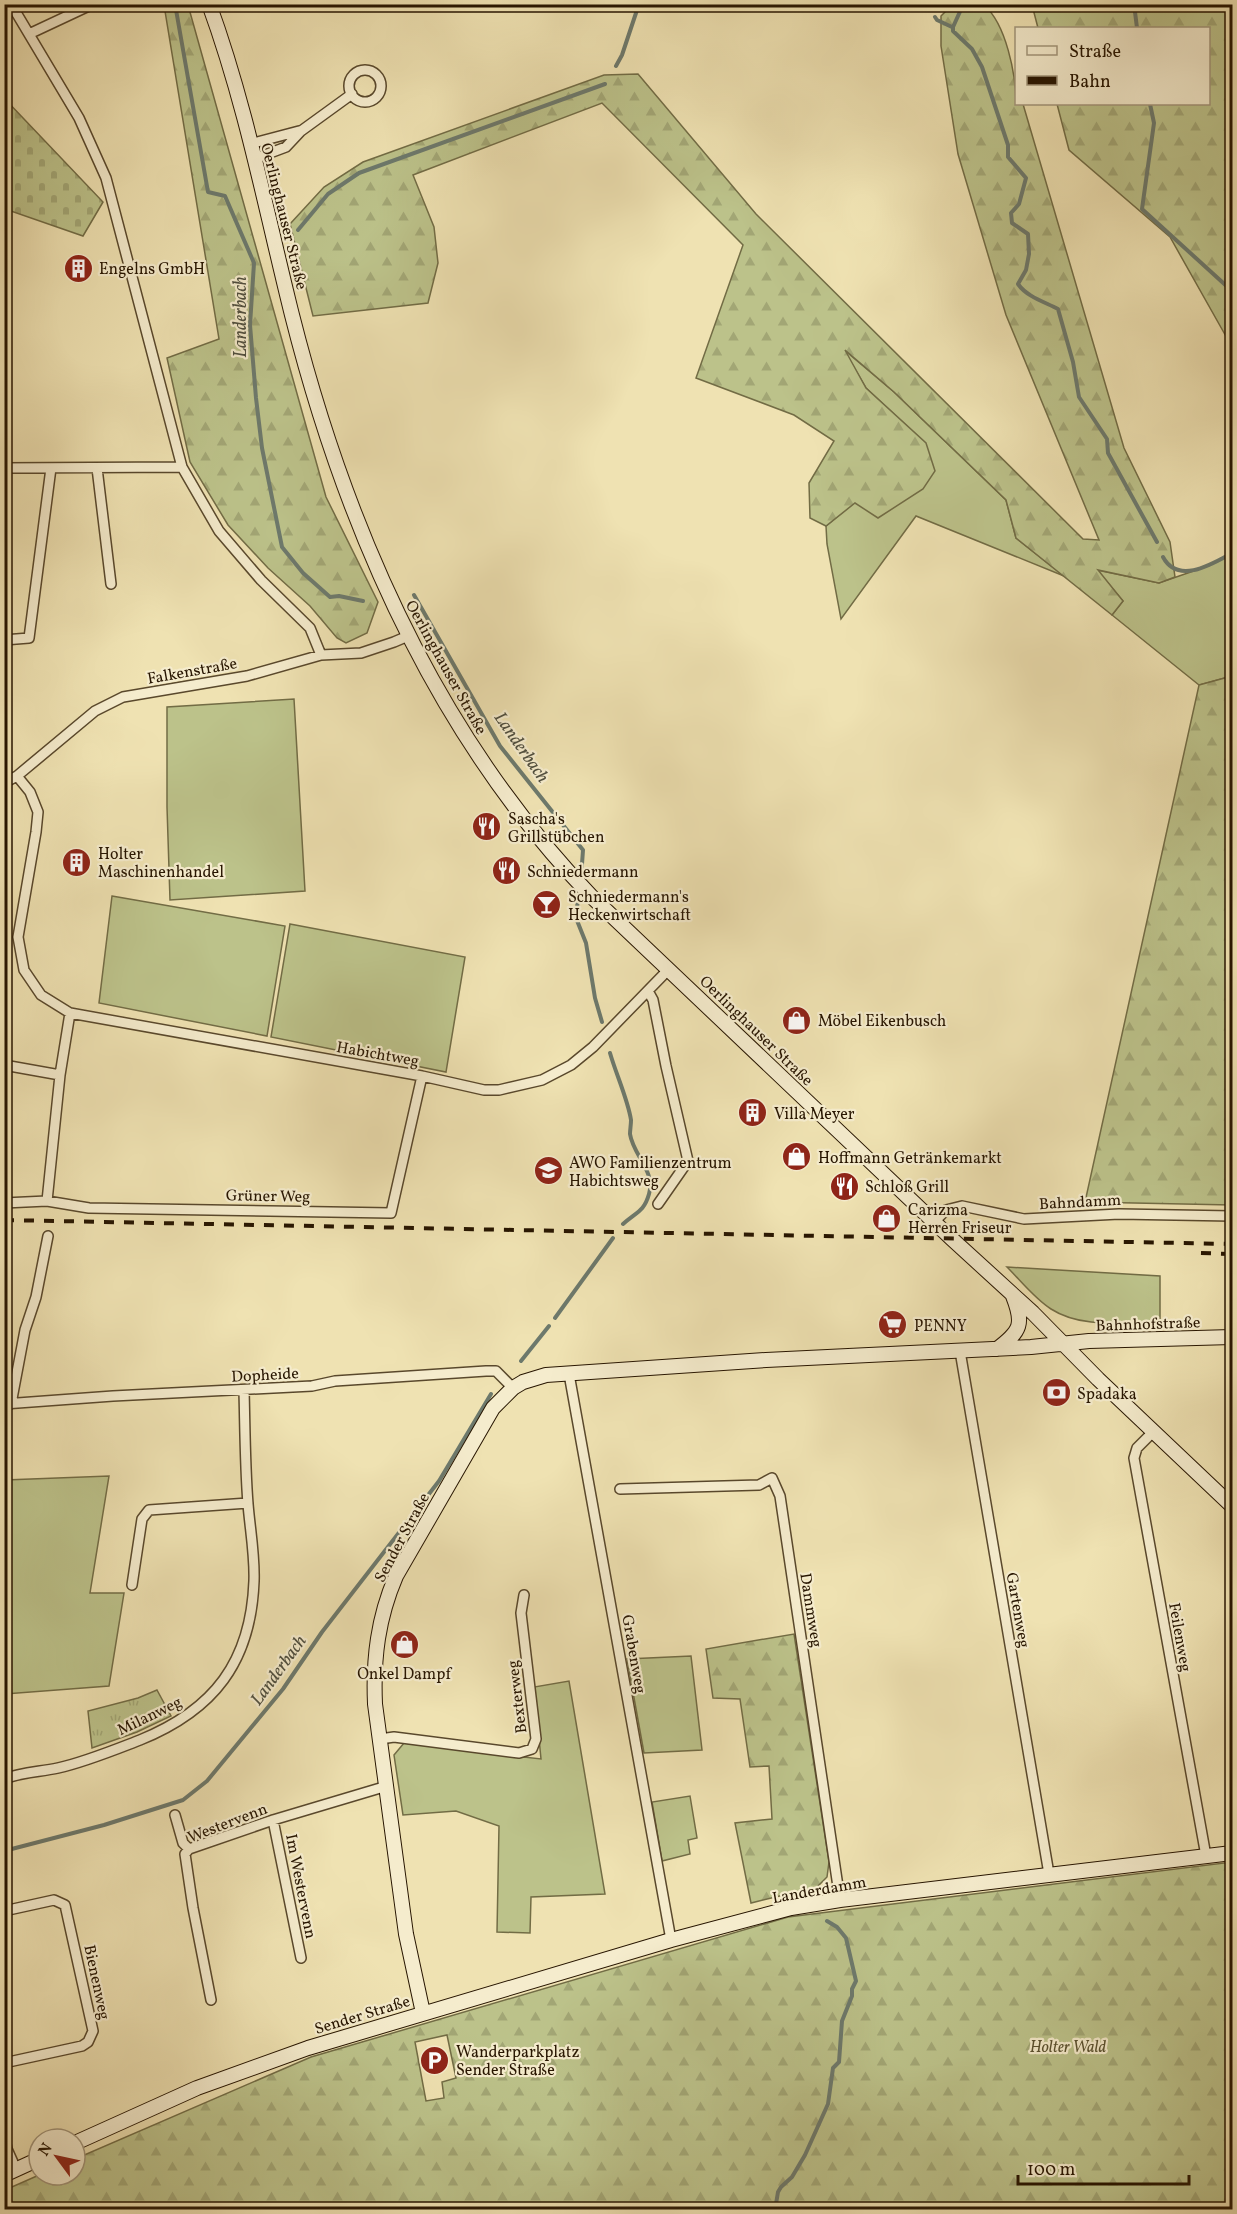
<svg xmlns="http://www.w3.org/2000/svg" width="1237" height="2214" viewBox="0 0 1237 2214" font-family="Vollkorn,serif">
  <defs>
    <pattern id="forest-firs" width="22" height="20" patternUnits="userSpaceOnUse" patternTransform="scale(1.5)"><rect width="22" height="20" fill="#bcc28a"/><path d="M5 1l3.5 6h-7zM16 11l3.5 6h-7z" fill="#a2a675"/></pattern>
    <pattern id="cemetery-stones" width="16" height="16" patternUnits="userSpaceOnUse" patternTransform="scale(1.5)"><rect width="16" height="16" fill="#bcc28a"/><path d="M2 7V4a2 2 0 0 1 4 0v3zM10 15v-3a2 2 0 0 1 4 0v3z" fill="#a2a675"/></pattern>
    <pattern id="park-tufts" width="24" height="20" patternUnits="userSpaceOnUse" patternTransform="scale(1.5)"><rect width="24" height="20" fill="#bcc28a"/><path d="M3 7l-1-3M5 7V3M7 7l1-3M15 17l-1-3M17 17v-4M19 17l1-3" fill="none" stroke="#a2a675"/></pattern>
  </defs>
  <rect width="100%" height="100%" fill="#efe2b2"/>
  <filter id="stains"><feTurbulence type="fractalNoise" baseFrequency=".00333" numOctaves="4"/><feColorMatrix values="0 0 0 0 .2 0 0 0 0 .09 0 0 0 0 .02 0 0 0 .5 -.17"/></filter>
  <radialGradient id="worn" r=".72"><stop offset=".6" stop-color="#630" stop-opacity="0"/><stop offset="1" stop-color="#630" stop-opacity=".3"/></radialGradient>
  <path fill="#bcc28a" stroke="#726c45" stroke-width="1.5" d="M843 349 894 392 1006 500 1016 538 1064 576 916 516 841 619 827 544 826 526 925 443 866 388Z
    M1232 553V676L1199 685 1112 615 1123 601 1097 570 1159 583 1208 566Z
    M294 699 305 891 170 900 167 807V707Z
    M112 896 285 926 267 1036 99 1003Z
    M290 924 465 957 446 1072 271 1037Z
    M1007 1267 1160 1276V1323C1125 1322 1082 1329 1051 1309 1035 1299 1021 1281 1007 1267Z
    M109 1476 90 1593H124L109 1686 5 1694V1480Z
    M691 1656 702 1750 644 1753 627 1659Z
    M569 1681 605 1894 531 1897 530 1933 497 1932 499 1826 456 1811 403 1815 394 1755 404 1743 541 1759 534 1687Z
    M690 1796 697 1838 688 1840 690 1854 662 1861 652 1802Z"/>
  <path fill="url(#forest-firs)" stroke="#726c45" stroke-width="1.5" fill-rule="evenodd" d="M1228 4 1232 6V347L1170 237 1069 150 1057 104H1208V28H1038L1032 5Z
    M164 5H188L326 497 378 602 367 633 346 643 337 638 310 606 268 568 228 525 190 462 167 358 219 339Z
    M952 5H984C1006 24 1016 74 1016 104H1023L1124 448 1170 542 1175 577 1159 583 1098 570 1123 601 1112 615 1016 538 1006 500 894 392 845 350 866 388 926 443 935 471 923 489 878 518 855 503 826 526 810 518 809 483 834 441 794 415 696 378 743 245 602 103 413 175 434 227 438 263 428 303 313 316 290 224 324 187 363 162 604 75 638 74 756 214 1083 539 1099 540 1006 315 958 154 941 46V16Z
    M1232 676V1022L1227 1023 1232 1038V1205L1085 1202 1199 685Z
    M794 1634 829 1862 827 1877 817 1887 751 1903 735 1823 772 1819 769 1766 750 1767 740 1699 713 1698 706 1649Z
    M1232 1862V2209H5V2190L39 2175H75V2159L311 2057 788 1917ZM447 2035 456 2078 442 2082 444 2098 426 2101 415 2042Z"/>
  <path fill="url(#cemetery-stones)" stroke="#726c45" stroke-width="1.5" d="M4 98 103 202 83 236 5 209Z"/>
  <path fill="url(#park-tufts)" stroke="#726c45" stroke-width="1.5" d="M157 1690 171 1716 137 1732 92 1748 88 1711 138 1698Z"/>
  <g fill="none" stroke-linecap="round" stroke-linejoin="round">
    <path stroke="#6d796c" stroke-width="4" d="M175 4 208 192 225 196 254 263 250 325 256 398 262 448 282 547 303 573 330 597 339 596 363 601
      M1134 4 1137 28
      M963 5 953 27V31L972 49 982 67 1008 145V157L1026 178 1019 204 1011 213 1012 223 1028 234 1029 254 1026 270 1018 284C1027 297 1045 302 1058 309L1073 362 1079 397 1107 439 1108 453 1157 542
      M935 17 937 20 952 27
      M616 66 622 55 639 4
      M1150 104 1154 123 1142 209 1232 291
      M298 230 328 194 359 173 605 84
      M1163 557C1178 585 1212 564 1232 553
      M414 595 500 746 583 850 581 878
      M579 888 576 918 586 943 595 998 602 1022
      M610 1053C616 1074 628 1100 631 1120 631 1125 630 1130 630 1134 633 1155 656 1172 649 1194 644 1212 636 1212 623 1224
      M555 1318 613 1238
      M521 1361 549 1326
      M4 1851 104 1825 183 1800 207 1781 283 1689 322 1632 439 1481 491 1394
      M775 2210 778 2192 781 2187 792 2177 805 2155 828 2104 833 2068 839 2062 842 2021 852 1996V1989L856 1981 846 1938 837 1927 827 1921"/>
    <defs>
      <path id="street" d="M11 4 79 118 106 178 182 467 219 531 261 580 310 628 321 655
        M29 34 93 4
        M349 86a16 16 0 1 1 32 0a16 16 0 1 1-32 0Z
        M250 144 299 131
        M254 159 286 147 301 131 352 94
        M4 468 182 467
        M97 468 111 584
        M4 640 29 638 51 468
        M17 776 30 792 38 812 36 832 18 937 24 970 41 995 70 1013 422 1076 484 1090H499L542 1080 571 1065 593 1047 669 969
        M4 783 17 776 95 711 123 697 247 676 321 655 361 653 394 642 408 636
        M648 991 653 1000 666 1066 688 1161 658 1204
        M4 1065 60 1075
        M47 1201 60 1075 70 1013
        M4 1203 47 1201 89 1208 391 1213 422 1076
        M935 1221 946 1210 962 1206 1024 1219 1119 1214 1232 1216
        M960 1351 1049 1874
        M569 1374 671 1940
        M4 1404 113 1396 312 1386 335 1381 486 1371H496L513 1388
        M11 1404 25 1330 36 1297 48 1236
        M1154 1431 1137 1448 1134 1458 1206 1856
        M620 1489 759 1485 772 1478 780 1496 840 1900
        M132 1585 142 1519 149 1510 248 1503
        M380 1739 394 1737 519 1753 532 1749 536 1739 521 1613 524 1595
        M4 1779C22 1772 40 1772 58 1768 85 1762 114 1750 140 1740 214 1710 251 1662 254 1581 255 1556 250 1529 248 1504 245 1466 245 1428 244 1390
        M175 1815 183 1843 189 1849
        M273 1820 301 1958
        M4 1911 54 1900 65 1905 93 2031 88 2042 82 2046 4 2063
        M211 2000 193 1908 185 1854 189 1849 273 1820 387 1786
        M4 2135 7 2149 16 2169"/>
      <path id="secondary" d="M209 4C246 105 266 211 292 315 346 529 437 737 592 897L952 1239 1033 1313 1098 1379 1232 1506
        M997 1349C1021 1331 1024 1324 1013 1296
        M423 2013 406 1934 375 1704C373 1658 378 1618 396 1576L493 1408 513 1388 523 1382 546 1375 766 1360 1031 1347 1089 1341 1232 1337
        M75 2143 197 2088 308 2048 671 1940 791 1908 840 1900 1232 1853
        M4 2175 39 2159"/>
    </defs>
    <use href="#street" stroke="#59482c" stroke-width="12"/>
    <use href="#secondary" stroke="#271500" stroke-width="16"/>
    <use href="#street" stroke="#f5eccd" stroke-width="9"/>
    <use href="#secondary" stroke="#f5eccd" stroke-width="14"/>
    <path stroke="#271500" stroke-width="4" stroke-dasharray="10 10" stroke-linecap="butt" d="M4 1220 1232 1244
      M1201 1253 1232 1254"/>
  </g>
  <defs>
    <symbol id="building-disc" viewBox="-11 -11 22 22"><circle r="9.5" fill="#8f2418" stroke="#f5eccd"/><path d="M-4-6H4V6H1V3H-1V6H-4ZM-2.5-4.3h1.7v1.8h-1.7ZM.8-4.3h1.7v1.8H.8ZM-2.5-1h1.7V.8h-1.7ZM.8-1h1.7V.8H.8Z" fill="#fff"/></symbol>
    <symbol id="restaurant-disc" viewBox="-11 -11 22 22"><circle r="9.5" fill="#8f2418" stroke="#f5eccd"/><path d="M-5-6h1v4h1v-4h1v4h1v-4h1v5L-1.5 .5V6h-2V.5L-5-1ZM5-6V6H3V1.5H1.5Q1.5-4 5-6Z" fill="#fff"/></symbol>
    <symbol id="bar-disc" viewBox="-11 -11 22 22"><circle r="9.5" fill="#8f2418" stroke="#f5eccd"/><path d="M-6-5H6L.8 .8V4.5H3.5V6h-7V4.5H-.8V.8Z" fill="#fff"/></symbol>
    <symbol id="shop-disc" viewBox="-11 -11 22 22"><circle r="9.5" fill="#8f2418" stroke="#f5eccd"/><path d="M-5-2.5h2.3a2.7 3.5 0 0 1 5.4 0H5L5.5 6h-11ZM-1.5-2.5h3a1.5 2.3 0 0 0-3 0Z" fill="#fff"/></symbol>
    <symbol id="school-disc" viewBox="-11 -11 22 22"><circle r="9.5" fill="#8f2418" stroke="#f5eccd"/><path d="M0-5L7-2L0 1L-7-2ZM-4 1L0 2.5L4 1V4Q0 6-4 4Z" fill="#fff"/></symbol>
    <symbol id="supermarket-disc" viewBox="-11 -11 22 22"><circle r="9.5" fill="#8f2418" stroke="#f5eccd"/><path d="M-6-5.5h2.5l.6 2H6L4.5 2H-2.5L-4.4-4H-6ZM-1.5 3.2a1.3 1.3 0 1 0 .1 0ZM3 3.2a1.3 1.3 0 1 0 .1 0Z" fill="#fff"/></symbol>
    <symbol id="bank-disc" viewBox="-11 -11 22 22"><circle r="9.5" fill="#8f2418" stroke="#f5eccd"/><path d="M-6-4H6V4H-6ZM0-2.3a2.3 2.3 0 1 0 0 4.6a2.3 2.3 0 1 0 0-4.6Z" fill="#fff"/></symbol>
    <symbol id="parking-disc" viewBox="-11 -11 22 22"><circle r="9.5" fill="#8f2418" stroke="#f5eccd"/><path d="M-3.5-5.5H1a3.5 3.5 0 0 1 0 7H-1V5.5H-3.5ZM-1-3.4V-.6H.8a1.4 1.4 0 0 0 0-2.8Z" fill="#fff"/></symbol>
  </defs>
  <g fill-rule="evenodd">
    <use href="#building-disc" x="62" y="252" width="33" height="33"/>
    <use href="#restaurant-disc" x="470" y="810" width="33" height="33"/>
    <use href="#building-disc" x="60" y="846" width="33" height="33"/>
    <use href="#restaurant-disc" x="490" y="854" width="33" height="33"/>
    <use href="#bar-disc" x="530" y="888" width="33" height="33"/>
    <use href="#shop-disc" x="780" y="1004" width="33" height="33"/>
    <use href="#building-disc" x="736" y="1096" width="33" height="33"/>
    <use href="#shop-disc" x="780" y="1140" width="33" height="33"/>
    <use href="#school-disc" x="532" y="1154" width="33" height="33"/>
    <use href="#restaurant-disc" x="828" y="1170" width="33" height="33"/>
    <use href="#shop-disc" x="870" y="1202" width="33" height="33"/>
    <use href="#supermarket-disc" x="876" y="1308" width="33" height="33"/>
    <use href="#bank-disc" x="1040" y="1376" width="33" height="33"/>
    <use href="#shop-disc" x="388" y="1628" width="33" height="33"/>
    <use href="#parking-disc" x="418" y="2044" width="33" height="33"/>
  </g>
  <g text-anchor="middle" stroke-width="4.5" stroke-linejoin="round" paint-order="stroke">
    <g font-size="16" fill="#271500" stroke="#f5eccd">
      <text transform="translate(285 216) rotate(76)" y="6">Oerlinghauser Straße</text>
      <text transform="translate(447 667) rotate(61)" y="6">Oerlinghauser Straße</text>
      <text transform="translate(192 670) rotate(-10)" y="6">Falkenstraße</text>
      <text transform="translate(757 1030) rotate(44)" y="6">Oerlinghauser Straße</text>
      <text transform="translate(378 1053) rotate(10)" y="6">Habichtweg</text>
      <text transform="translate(268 1195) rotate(1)" y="6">Grüner Weg</text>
      <text transform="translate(1080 1201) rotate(-3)" y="6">Bahndamm</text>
      <text transform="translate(1148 1323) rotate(-2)" y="6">Bahnhofstraße</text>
      <text transform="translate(265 1374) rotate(-3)" y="6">Dopheide</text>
      <text transform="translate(401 1537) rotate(-62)" y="6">Sender Straße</text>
      <text transform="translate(812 1610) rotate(81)" y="6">Dammweg</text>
      <text transform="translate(1019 1610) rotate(80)" y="6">Gartenweg</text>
      <text transform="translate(1181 1637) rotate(80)" y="6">Feilenweg</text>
      <text transform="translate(635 1654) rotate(80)" y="6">Grabenweg</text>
      <text transform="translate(516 1697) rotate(-97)" y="6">Bexterweg</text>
      <text transform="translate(149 1715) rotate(-26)" y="6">Milanweg</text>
      <text transform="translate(227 1822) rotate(-21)" y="6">Westervenn</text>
      <text transform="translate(302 1886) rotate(79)" y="6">Im Westervenn</text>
      <text transform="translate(819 1889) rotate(-10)" y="6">Landerdamm</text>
      <text transform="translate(98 1982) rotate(78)" y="6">Bienenweg</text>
      <text transform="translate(362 2014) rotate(-17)" y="6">Sender Straße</text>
    </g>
    <g font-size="16" fill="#271500" stroke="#f5eccd" text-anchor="start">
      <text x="99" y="274">Engelns GmbH</text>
      <text x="508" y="824">Sascha's<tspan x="508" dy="18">Grillstübchen</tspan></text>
      <text x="98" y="859">Holter<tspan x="98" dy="18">Maschinenhandel</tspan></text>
      <text x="527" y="877">Schniedermann</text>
      <text x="568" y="902">Schniedermann's<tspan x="568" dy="18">Heckenwirtschaft</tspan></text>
      <text x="818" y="1026">Möbel Eikenbusch</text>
      <text x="774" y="1119">Villa Meyer</text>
      <text x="818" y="1163">Hoffmann Getränkemarkt</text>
      <text x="569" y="1168">AWO Familienzentrum<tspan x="569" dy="18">Habichtsweg</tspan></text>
      <text x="865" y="1192">Schloß Grill</text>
      <text x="908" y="1215">Carizma<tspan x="908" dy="18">Herren Friseur</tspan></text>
      <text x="914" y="1331">PENNY</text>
      <text x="1077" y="1399">Spadaka</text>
      <text x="404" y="1679" text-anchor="middle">Onkel Dampf</text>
      <text x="456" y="2057">Wanderparkplatz<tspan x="456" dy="18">Sender Straße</tspan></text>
    </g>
    <g font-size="16" font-style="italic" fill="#5b5230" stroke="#f5eccd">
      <text x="1068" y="2052">Holter Wald</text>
    </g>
    <g font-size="18" font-style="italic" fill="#504f3f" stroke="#f5eccd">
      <text transform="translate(240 317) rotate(-90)" y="6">Landerbach</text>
      <text transform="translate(522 747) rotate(55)" y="6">Landerbach</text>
      <text transform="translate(278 1670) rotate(-54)" y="6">Landerbach</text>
    </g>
  </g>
  <rect width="1237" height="2214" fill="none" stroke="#efe2b2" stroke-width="24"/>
  <rect x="6" y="6" width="1225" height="2202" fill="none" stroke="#271500" stroke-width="3"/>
  <rect x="12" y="12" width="1213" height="2190" fill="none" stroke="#271500" stroke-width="1.5"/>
  <rect x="1015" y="27" width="195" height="78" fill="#f5eccd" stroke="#a3967b" stroke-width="1.5"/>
  <rect x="1027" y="46" width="30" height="9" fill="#f5eccd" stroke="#a3967b" stroke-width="1.5"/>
  <text x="1069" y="57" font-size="18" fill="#271500">Straße</text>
  <rect x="1027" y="76" width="30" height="9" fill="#271500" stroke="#a3967b" stroke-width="1.5"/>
  <text x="1069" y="87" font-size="18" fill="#271500">Bahn</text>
  <g transform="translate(57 2157) rotate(303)"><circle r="28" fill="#f5eccd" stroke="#a3967b" stroke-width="1.5"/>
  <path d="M0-4.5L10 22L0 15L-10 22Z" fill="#8f2418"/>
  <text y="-9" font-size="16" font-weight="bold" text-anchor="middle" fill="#271500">N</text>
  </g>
  <path d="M1018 2175v9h171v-9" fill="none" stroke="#271500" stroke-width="3"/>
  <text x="1027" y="2175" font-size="18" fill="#271500" stroke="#f5eccd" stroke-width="4.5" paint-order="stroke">100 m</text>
  <rect width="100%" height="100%" filter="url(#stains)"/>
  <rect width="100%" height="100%" fill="url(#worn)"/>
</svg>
